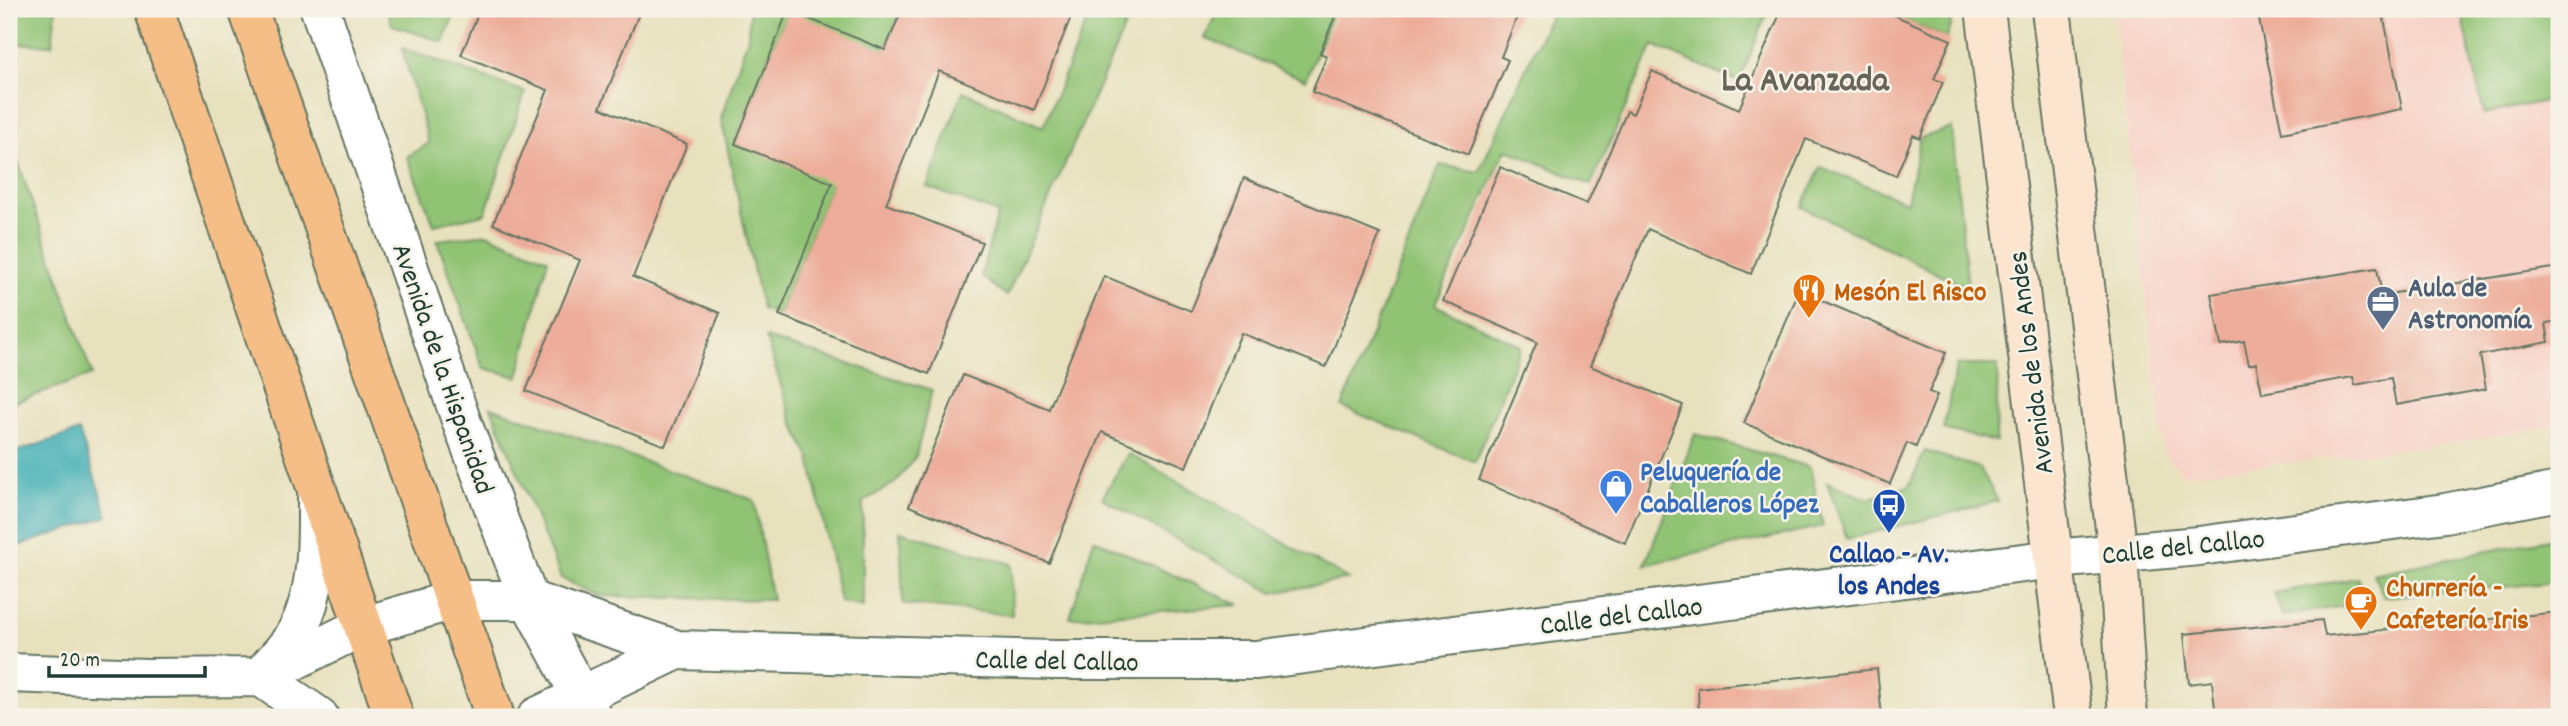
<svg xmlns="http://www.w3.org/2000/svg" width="2568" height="726" viewBox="0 0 2568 726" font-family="Dekko,sans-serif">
  <rect width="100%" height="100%" fill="#f7f3e8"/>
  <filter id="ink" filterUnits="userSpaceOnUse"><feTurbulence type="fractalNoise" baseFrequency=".0143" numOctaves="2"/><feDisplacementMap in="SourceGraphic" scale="14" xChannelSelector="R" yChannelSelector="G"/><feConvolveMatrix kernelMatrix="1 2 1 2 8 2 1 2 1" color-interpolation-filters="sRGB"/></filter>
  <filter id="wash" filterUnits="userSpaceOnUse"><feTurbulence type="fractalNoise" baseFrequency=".00686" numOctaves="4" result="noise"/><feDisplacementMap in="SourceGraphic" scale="28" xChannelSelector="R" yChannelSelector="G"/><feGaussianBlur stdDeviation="1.57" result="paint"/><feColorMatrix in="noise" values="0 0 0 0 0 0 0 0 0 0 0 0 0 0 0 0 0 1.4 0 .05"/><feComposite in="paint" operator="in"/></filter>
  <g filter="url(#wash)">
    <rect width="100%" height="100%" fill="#e8e1be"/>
    <path fill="#f7d1c6" d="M2114 9H2559V425L2442 445 2184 474 2164 454Z"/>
    <path fill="#90c373" stroke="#588054" stroke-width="2" d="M9 9H56L52 45 9 43Z
      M387 9H457L443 42 392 25Z
      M750 9H902L874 78 788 11 735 144 833 181 779 315 762 309 721 118 748 37Z
      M1092 9H1118L1130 15 1007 296 981 276 998 213 927 187 963 91 1043 127Z
      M1218 9H1334L1306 80 1205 38Z
      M1553 9H1769L1739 82 1653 45 1591 185 1506 149 1435 305 1521 346 1475 462 1342 407 1440 165 1479 172Z
      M1854 9H1950L1951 26 1947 38 1900 18 1893 34 1851 16Z
      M2461 9H2559V98L2484 114Z
      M402 48 525 92 485 214 434 225 407 157 429 143Z
      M1952 128 1968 288 1802 207 1821 167 1907 202 1920 138Z
      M11 142 92 375 9 404V143Z
      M487 234 548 259 518 377 483 368 437 240Z
      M766 338 932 390 916 456 896 482 863 502V607L840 602 810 458 793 423Z
      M1957 365H1998L1996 442 1943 429Z
      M491 407 754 500 772 600 599 596 561 578Z
      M1695 434 1810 467 1823 526 1645 565Z
      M1925 451 1980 468 1998 501 1847 539 1827 482 1867 499 1909 486Z
      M1128 454H1129L1348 579 1273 593 1102 498Z
      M900 531 1011 564 1012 615 903 604Z
      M2559 537V582L2384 597 2373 574Z
      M1094 539 1240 605 1070 618Z
      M2358 578 2363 603 2282 616 2274 593Z"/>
    <path fill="#3bacb3" stroke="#2d7474" stroke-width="2" d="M79 431 108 516 9 549V454Z"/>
    <g id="blocks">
      <path fill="#edad9a" d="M480 9H641L600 108 687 144 633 277 720 313 665 446 526 391 580 260 493 224 548 90 461 55Z
        M902 9H1074L1034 110 939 71 886 204 982 242 929 374 779 315 832 183 735 144 788 10 885 50Z
        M1338 9H1520L1501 57 1508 60 1468 155 1312 92 1327 56 1320 53Z
        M1782 9H1880L1951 40 1934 79 1943 82 1920 138 1913 135 1896 176 1806 139 1751 274 1648 229 1590 366 1683 405 1625 543 1479 480 1537 342 1443 301 1500 167 1587 204 1627 111 1633 114 1652 71 1739 109Z
        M2257 9H2382L2402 109 2282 133Z
        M1244 178 1380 234 1326 367 1241 333 1186 467 1102 432 1049 563 909 506 963 375 1049 409 1104 276 1191 311Z
        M2559 267V321L2546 323 2549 342 2480 355 2486 389 2396 405 2391 378 2355 385 2353 377 2262 393 2256 363 2249 365 2244 341 2221 345 2211 294 2377 268 2382 295Z
        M1799 291 1946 353 1929 392 1937 395 1916 447 1907 443 1890 484 1744 423Z
        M2559 612V717H2216L2212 681 2189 684 2184 634 2322 620 2325 636Z
        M1877 669 1882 717H1699L1698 688Z"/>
    </g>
  </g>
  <g filter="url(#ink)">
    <use href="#blocks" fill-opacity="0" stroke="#657664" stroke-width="2"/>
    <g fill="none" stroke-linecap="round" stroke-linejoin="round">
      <defs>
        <path id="minor" d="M320 9 462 423 529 600 592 717"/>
        <path id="tertiary" d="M267 669C277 657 290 645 297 631 319 590 317 543 317 498
          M9 673 147 678 261 677 361 627 453 600H529L677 650 1053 660H1256L2055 559 2199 546 2445 513 2559 491
          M261 677 319 717
          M537 717 677 650"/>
        <path id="secondary" d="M1985 9 2073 717
          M2051 9 2118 553 2128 717"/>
        <path id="primary" d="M154 9 394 717
          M248 9 495 717"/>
      </defs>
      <use href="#minor" stroke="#657664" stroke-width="42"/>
      <use href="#tertiary" stroke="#657664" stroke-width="42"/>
      <use href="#secondary" stroke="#657664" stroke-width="42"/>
      <use href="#primary" stroke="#657664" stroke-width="42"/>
      <use href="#minor" stroke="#fff" stroke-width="38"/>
      <use href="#tertiary" stroke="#fff" stroke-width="38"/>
      <use href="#secondary" stroke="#fbe5cf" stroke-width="38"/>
      <use href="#primary" stroke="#f6be87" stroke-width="38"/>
    </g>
  </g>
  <defs>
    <symbol id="restaurant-pin" viewBox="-11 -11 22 30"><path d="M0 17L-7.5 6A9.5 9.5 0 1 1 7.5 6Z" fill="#e8710a" stroke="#f7f3e8"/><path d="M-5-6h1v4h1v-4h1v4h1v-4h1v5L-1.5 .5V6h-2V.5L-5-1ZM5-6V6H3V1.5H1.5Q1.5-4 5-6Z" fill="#fff"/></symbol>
    <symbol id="office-pin" viewBox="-11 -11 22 30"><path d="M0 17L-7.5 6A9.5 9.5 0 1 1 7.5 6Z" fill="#5c6f8a" stroke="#f7f3e8"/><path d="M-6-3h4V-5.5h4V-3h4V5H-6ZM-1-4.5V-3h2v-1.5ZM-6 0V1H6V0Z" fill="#fff"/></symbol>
    <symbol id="shop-pin" viewBox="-11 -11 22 30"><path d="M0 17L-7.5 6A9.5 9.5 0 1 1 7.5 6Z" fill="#3f7fe0" stroke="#f7f3e8"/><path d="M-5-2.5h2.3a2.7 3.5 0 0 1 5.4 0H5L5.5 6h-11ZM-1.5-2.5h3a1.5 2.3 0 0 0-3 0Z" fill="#fff"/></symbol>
    <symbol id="bus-pin" viewBox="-11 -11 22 30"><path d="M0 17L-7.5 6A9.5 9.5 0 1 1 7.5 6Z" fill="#1a4fb4" stroke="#f7f3e8"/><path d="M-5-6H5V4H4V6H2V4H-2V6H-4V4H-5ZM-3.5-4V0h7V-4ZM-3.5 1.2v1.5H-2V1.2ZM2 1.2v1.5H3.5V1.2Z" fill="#fff"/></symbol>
    <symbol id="cafe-pin" viewBox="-11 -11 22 30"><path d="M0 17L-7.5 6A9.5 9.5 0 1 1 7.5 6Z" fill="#e8710a" stroke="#f7f3e8"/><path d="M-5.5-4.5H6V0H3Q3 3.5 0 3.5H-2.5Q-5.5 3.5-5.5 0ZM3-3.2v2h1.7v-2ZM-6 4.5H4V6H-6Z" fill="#fff"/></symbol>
  </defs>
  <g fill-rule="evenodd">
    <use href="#restaurant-pin" x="1790" y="271" width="38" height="52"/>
    <use href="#office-pin" x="2364" y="283" width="38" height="52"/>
    <use href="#shop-pin" x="1597" y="467" width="38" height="52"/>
    <use href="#bus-pin" x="1870" y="486" width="38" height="52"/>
    <use href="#cafe-pin" x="2342" y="583" width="38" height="52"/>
  </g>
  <g text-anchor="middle" stroke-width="5" stroke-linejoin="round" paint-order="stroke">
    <g font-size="28" font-weight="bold" fill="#4e5e75" stroke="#f7f3e8" text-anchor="start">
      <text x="2408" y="296">Aula de<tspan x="2408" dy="32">Astronomía</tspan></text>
    </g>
    <g font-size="28" font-weight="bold" fill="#c56008" stroke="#f7f3e8" text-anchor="start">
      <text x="1834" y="300">Mesón El Risco</text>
      <text x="2386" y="596">Churrería -<tspan x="2386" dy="32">Cafetería Iris</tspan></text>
    </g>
    <g font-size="28" fill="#1f3d34" stroke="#f7f3e8">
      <text transform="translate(2029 363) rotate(-97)" y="10">Avenida de los Andes</text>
      <text transform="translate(445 368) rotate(71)" y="10">Avenida de la Hispanidad</text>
      <text transform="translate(2183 545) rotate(-6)" y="10">Calle del Callao</text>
      <text transform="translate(1621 614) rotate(-7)" y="10">Calle del Callao</text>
      <text transform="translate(1057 659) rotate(1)" y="10">Calle del Callao</text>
    </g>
    <g font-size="28" font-weight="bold" fill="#366cbe" stroke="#f7f3e8" text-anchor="start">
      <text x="1640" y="480">Peluquería de<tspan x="1640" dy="32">Caballeros López</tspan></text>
    </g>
    <g font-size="28" font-weight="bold" fill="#164399" stroke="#f7f3e8">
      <text x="1889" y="562">Callao - Av.<tspan x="1889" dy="32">los Andes</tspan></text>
    </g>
    <g font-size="35" font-weight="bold" fill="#676458" stroke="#f7f3e8">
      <text x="1805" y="90">La Avanzada</text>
    </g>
  </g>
  <rect width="2568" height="726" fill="none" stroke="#f7f3e8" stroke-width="35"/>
  <path d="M49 666v10h156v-10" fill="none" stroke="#1f3d34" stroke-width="3.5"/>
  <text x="60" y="666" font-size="21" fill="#1f3d34" stroke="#f7f3e8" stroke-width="5" paint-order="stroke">20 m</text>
</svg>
